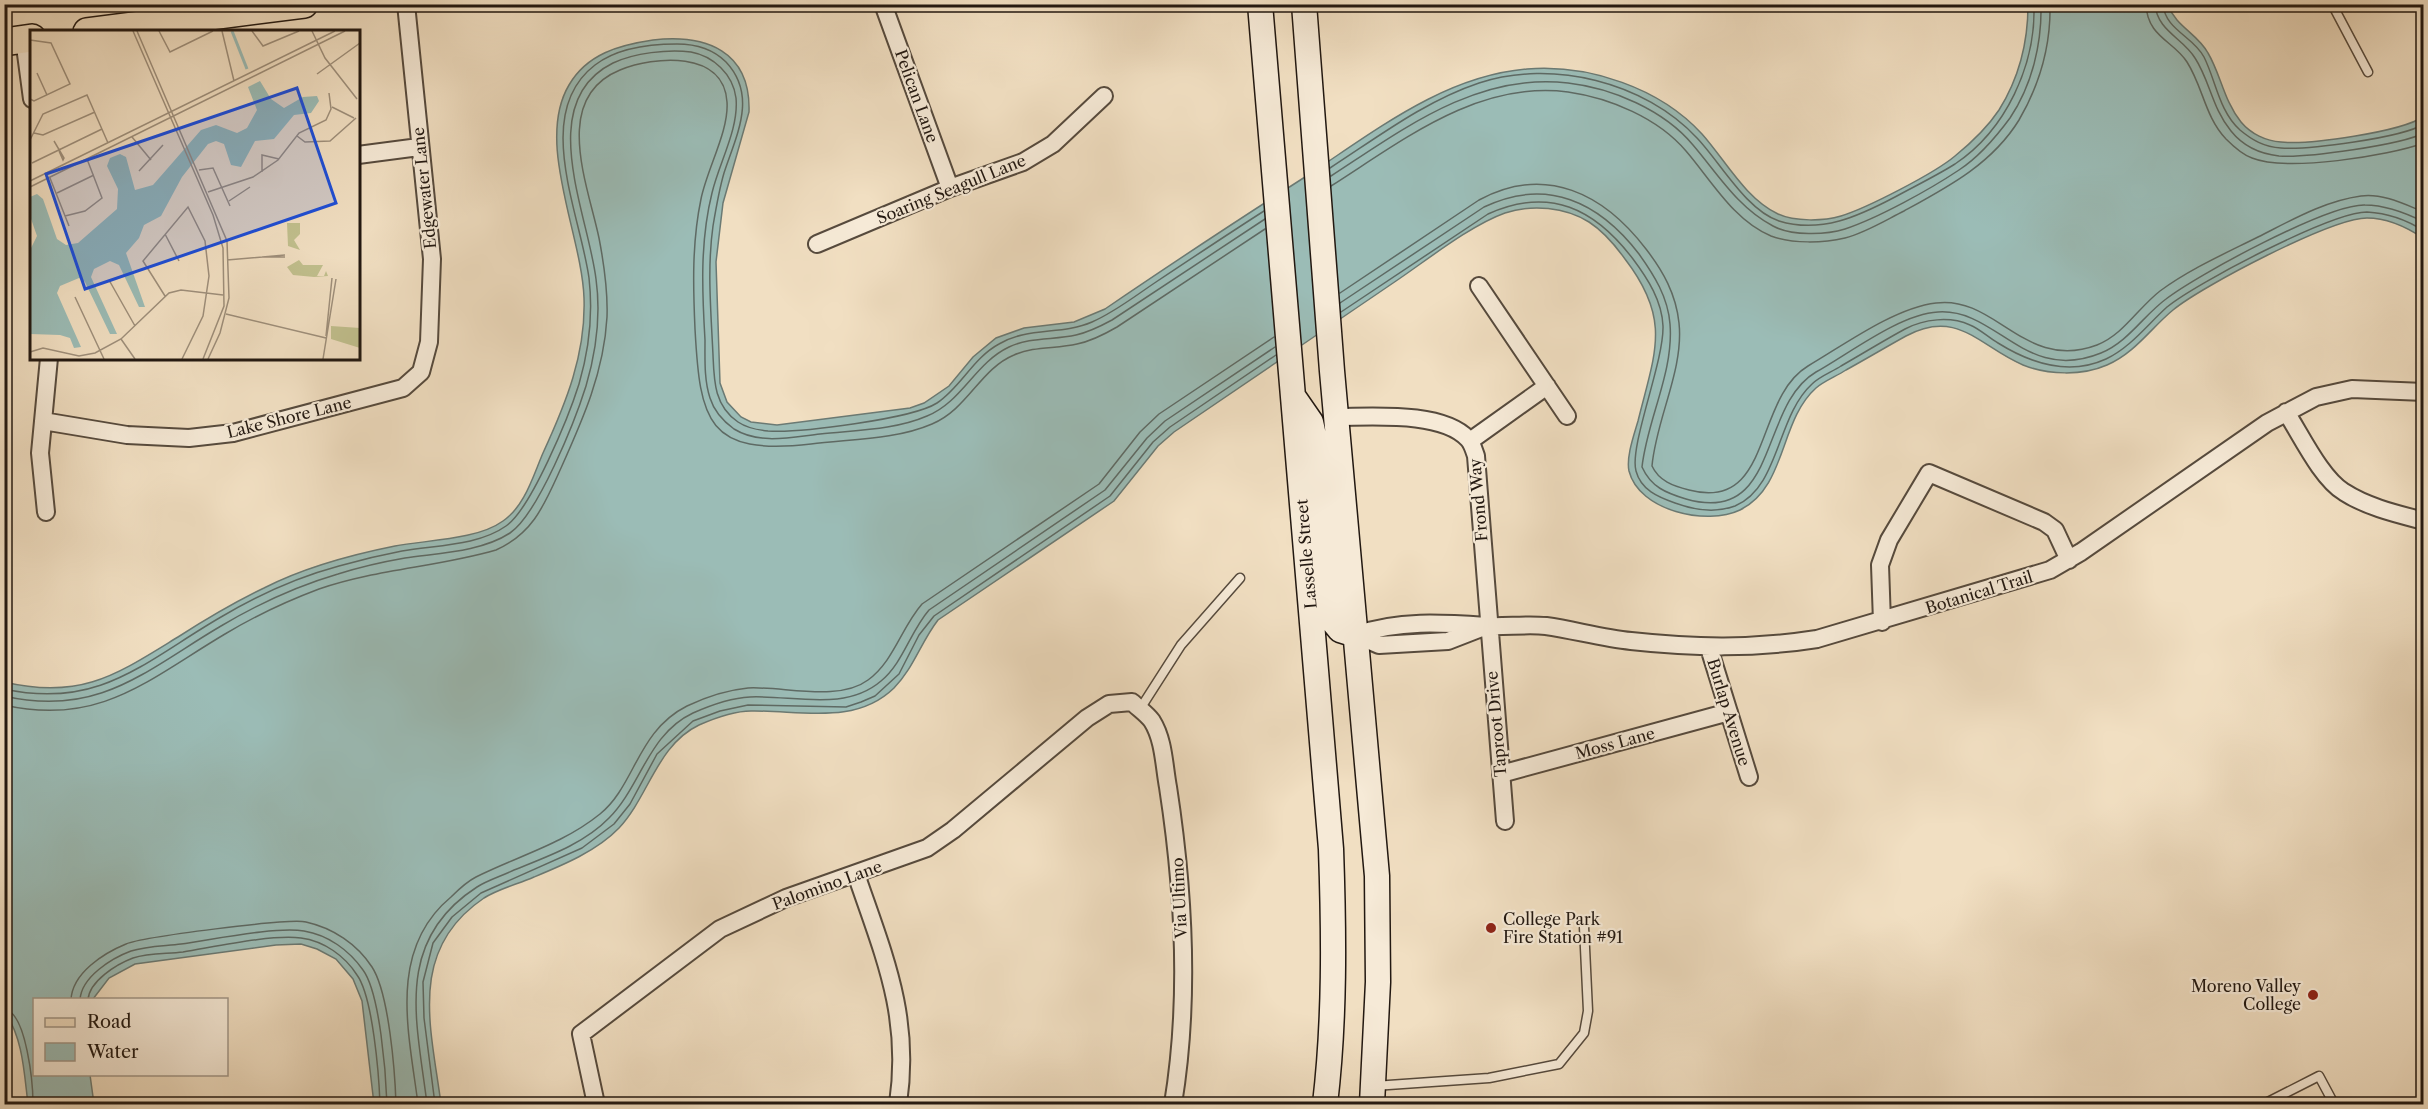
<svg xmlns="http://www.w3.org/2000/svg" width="2428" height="1109" viewBox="0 0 2428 1109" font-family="'Libre Caslon Text',serif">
  <rect width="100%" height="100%" fill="#f1dfc2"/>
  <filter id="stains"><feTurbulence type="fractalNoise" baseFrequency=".00333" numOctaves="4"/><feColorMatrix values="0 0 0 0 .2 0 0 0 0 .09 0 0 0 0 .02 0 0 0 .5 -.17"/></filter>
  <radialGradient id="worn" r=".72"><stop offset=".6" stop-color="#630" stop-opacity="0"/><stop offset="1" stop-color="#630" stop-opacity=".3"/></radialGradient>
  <path fill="#9bbcb6" stroke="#6b7a74" stroke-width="1.5" d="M2028 5H2168C2176 27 2197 33 2208 53 2221 75 2224 101 2241 122 2251 134 2266 141 2281 142 2309 145 2400 132 2423 117V238C2408 228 2387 218 2367 218 2332 218 2202 286 2173 310 2151 328 2135 353 2107 365 2082 376 2048 375 2023 365 1980 347 1958 308 1906 336 1886 347 1866 359 1846 370 1837 376 1824 381 1816 388 1779 421 1787 487 1740 510 1707 526 1639 511 1629 471 1626 457 1634 435 1638 421 1655 352 1672 320 1625 259 1615 245 1603 231 1589 222 1565 207 1532 204 1505 213 1471 225 1427 260 1396 281 1322 331 1248 382 1174 432L1158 446 1114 501 938 620C921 642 913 669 894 688 855 726 800 710 751 711 734 711 715 718 699 725 657 745 649 796 619 828 597 851 563 865 534 877 518 884 498 889 484 898 407 950 431 1027 441 1104H374L362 1001 353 979 336 959 317 949 301 944 276 945 135 964 109 978 93 999 34 1000V1074L90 1075 94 1104H28C24 1072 23 1039 5 1012L4 682C81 700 116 675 178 637 206 619 235 602 264 588 305 567 350 555 395 546 426 540 477 540 503 521 525 506 533 476 543 453 566 403 586 354 584 298 582 235 535 142 569 85 587 54 619 45 653 40 706 34 751 51 749 112L723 203 716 262 720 383 727 402 741 417 751 422 777 425 910 408 924 403 949 386 973 357 996 338 1024 328 1074 322 1105 309C1171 264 1238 220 1305 177 1374 132 1443 76 1527 69 1589 64 1660 88 1702 134 1726 161 1745 198 1778 214 1795 222 1824 221 1841 216 1867 208 1935 173 1955 156 1971 143 1987 128 1999 110 2019 78 2028 42 2028 5Z"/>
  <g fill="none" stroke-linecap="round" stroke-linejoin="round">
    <path stroke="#5e6a64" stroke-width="1.5" d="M2146 4C2147 37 2174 41 2187 62 2203 87 2205 117 2226 139 2233 146 2243 155 2252 158 2287 172 2388 156 2424 143
      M2155 4C2157 31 2183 38 2195 58 2210 81 2212 108 2231 131 2243 146 2261 154 2279 156 2306 158 2401 145 2424 133
      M2163 4C2165 30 2193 36 2204 57 2216 81 2219 111 2240 130 2252 140 2264 147 2281 148 2307 150 2402 138 2424 124
      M1330 168C1378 137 1425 101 1479 83 1552 59 1645 82 1697 138 1720 162 1746 210 1779 221 1821 234 1859 216 1895 197 1915 186 1936 176 1955 164 2006 130 2036 65 2034 4
      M1331 176C1402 130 1477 72 1568 83 1612 88 1664 110 1693 145 1717 173 1738 208 1773 226 1791 236 1826 235 1845 229 1878 218 1929 190 1959 170 1979 157 1996 137 2010 118 2032 85 2042 44 2041 4
      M1331 186C1402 141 1478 80 1568 92 1610 98 1658 118 1686 151 1711 180 1734 221 1771 236 1793 244 1823 243 1845 238 1865 233 1886 220 1904 211 1948 187 1992 164 2019 120 2040 84 2051 46 2050 4
      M1340 293 1479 200C1546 164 1604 194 1646 249 1663 271 1676 294 1679 323 1684 370 1656 419 1652 466 1659 481 1673 486 1689 490 1773 512 1753 399 1808 366 1844 345 1894 308 1936 303 1996 295 2025 372 2097 345 2123 335 2138 308 2160 291 2190 269 2224 254 2258 237 2290 221 2324 201 2361 196 2382 193 2404 204 2424 212
      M1340 303 1484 207C1547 177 1599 202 1639 254 1654 275 1668 297 1670 324 1674 372 1647 420 1642 467 1651 487 1666 493 1686 499 1780 526 1758 406 1816 372 1850 353 1900 314 1938 312 1997 308 2025 384 2101 353 2128 342 2143 316 2166 299 2197 275 2328 204 2365 205 2386 205 2406 213 2424 222
      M1341 312 1488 214C1550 186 1595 209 1633 259 1648 279 1662 301 1663 326 1664 362 1629 446 1636 471 1641 490 1658 497 1675 503 1694 510 1716 513 1735 506 1780 487 1776 417 1812 384 1820 376 1832 372 1841 366 1862 354 1883 341 1905 329 1924 319 1950 316 1970 325 1980 329 1989 338 1998 343 2030 363 2069 376 2106 359 2131 347 2147 325 2167 307 2196 283 2332 212 2367 212 2386 213 2407 220 2424 231
      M4 689C100 710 145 661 221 617 258 595 298 577 339 566 360 560 381 555 402 551 435 545 478 546 506 526 531 509 569 416 579 384 589 350 593 313 589 278 580 213 532 113 595 65 617 48 650 44 677 44 696 44 713 49 726 62 758 96 736 136 724 173 719 190 716 208 713 226 707 268 711 312 713 355 714 380 714 406 738 422 747 428 757 430 768 431 799 433 912 419 937 403 961 387 973 358 999 344 1027 327 1062 335 1092 322 1115 312 1135 296 1156 282 1192 258 1228 234 1264 211
      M4 696C99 718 146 670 221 626 258 604 297 586 338 574 360 567 382 562 405 558 438 553 481 552 510 533 538 514 575 421 586 386 596 352 601 315 596 279 588 213 534 102 613 63 634 53 668 49 691 52 713 56 733 74 736 98 739 129 719 163 712 193 700 241 702 290 705 340 705 359 704 380 710 398 714 411 723 421 734 429 760 445 792 437 820 434 855 430 895 430 927 416 962 402 975 363 1009 347 1030 337 1054 340 1076 335 1089 332 1101 326 1112 320L1265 219
      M4 705C100 727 149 679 225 634 255 616 287 601 319 589 377 569 438 567 496 550 534 533 545 503 561 468 583 419 604 372 607 317 608 290 604 264 599 238 588 185 551 98 620 70 654 56 724 50 727 102 729 131 707 169 701 199 692 242 693 285 695 329 700 421 707 456 811 444 850 439 895 440 932 424 968 409 980 369 1014 355 1034 346 1056 349 1077 344 1092 341 1105 334 1117 327L1265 229
      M71 1000C72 973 104 953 126 944 142 937 289 918 306 922 333 928 357 944 372 967 389 993 395 1072 396 1104
      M80 1000C81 977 112 958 131 951 146 946 165 946 181 944 211 940 277 926 304 931 328 935 349 950 363 970 380 993 386 1075 387 1104
      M88 1000C89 981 117 964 133 958 149 953 167 954 183 952 214 947 272 934 301 938 324 941 345 956 357 975 373 997 379 1076 380 1104
      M4 1009C27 1012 33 1086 33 1104
      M418 1104C409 1033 387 950 451 897 458 890 466 882 476 877 518 856 563 844 600 814 635 786 637 731 687 706 706 697 727 690 748 688 783 686 839 702 868 680 894 661 901 628 922 604L1099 484 1140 432 1159 414 1274 337
      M427 1104C417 1022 393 941 477 887 488 880 502 876 514 870 546 857 584 844 609 818 641 786 648 734 693 713 711 705 730 698 750 697 793 695 845 712 881 681 903 663 910 632 929 610L1105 490 1147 438 1165 421 1275 347
      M435 1104 424 1018 423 982 433 943 452 917 481 893 582 848 614 824 630 804 657 754 693 721 720 711 748 705 846 707 861 702 875 696 899 674 919 635 934 616 1110 496 1153 442 1170 427 1276 355"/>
    <defs>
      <path id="service" d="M2332 4 2368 72
        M1140 709 1181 645 1240 578
        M1374 1086 1489 1078 1559 1064 1584 1033 1588 1011 1584 927
        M2264 1104 2319 1076 2334 1104"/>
      <path id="minor" d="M883 4 950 188
        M24 39 32 99
        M358 155 419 147
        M817 244 950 188 1023 162 1053 144 1104 96
        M1479 286 1567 416
        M2286 412C2301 435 2321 478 2344 492 2367 507 2397 514 2424 521
        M1337 417C1372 417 1442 411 1468 439 1472 443 1474 450 1476 456L1505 821
        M43 421 127 435 189 438 233 433 403 388 421 372 429 342 432 259 406 4
        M1470 441 1547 386
        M46 512 40 453 49 358
        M1882 622 1880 565 1889 540 1929 473 2044 522 2055 530 2069 560
        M1356 635C1398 620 1442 623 1486 626 1506 627 1526 624 1546 626 1574 630 1602 638 1631 641 1695 648 1753 649 1817 639L2050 570 2081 552 2267 423 2316 397 2352 389 2424 392
        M1356 635 1379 645 1448 641 1484 627
        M1709 648 1749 777
        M1501 774 1729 712
        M856 874C884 956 911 1016 898 1104
        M596 1104 581 1034 720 929 786 898 927 848 953 830 1087 718 1109 704 1132 702C1138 708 1147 714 1152 721 1164 740 1164 766 1168 787 1184 891 1190 1001 1173 1104"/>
      <path id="secondary" d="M1260 4 1331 849C1334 934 1335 1020 1325 1104
        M1304 4 1332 371 1377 876 1378 982 1372 1104
        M1293 396 1311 422 1315 440 1331 619 1340 630 1356 635"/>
      <path id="primary" d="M87 32 304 4
        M4 42 32 38"/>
    </defs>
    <use href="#service" stroke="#564a3d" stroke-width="11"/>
    <use href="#minor" stroke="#564a3d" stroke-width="20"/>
    <use href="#secondary" stroke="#221811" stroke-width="27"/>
    <use href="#primary" stroke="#221811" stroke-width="30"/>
    <use href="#service" stroke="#f6ead7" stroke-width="8"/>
    <use href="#minor" stroke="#f6ead7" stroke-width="16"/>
    <use href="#secondary" stroke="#f6ead7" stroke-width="24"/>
    <use href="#primary" stroke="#f1dfc2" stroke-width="27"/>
  </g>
  <g fill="#8f2418" stroke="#f6ead7" stroke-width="2">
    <circle cx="1491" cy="928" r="6"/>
    <circle cx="2313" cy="995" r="6"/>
  </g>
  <g text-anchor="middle" stroke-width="4.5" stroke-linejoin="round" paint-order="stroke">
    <g font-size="16" fill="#221811" stroke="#f6ead7">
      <text transform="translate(917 96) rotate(70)" y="6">Pelican Lane</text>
      <text transform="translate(424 188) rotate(-96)" y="6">Edgewater Lane</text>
      <text transform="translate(951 189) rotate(-22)" y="6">Soaring Seagull Lane</text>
      <text transform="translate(289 417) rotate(-14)" y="6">Lake Shore Lane</text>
      <text transform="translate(1478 500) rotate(-95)" y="6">Frond Way</text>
      <text transform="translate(1306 554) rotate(-95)" y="6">Lasselle Street</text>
      <text transform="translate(1979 592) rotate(-17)" y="6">Botanical Trail</text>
      <text transform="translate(1729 712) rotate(73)" y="6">Burlap Avenue</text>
      <text transform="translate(1496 724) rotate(-95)" y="6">Taproot Drive</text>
      <text transform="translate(1615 743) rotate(-15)" y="6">Moss Lane</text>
      <text transform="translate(827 885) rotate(-20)" y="6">Palomino Lane</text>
      <text transform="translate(1179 898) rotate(-93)" y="6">Via Ultimo</text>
    </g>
    <g font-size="16" fill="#221811" stroke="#f6ead7" text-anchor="start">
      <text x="1503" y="925">College Park<tspan x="1503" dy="18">Fire Station #91</tspan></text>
      <text x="2301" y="992" text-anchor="end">Moreno Valley<tspan x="2301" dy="18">College</tspan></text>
    </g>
  </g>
  <g transform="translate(30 30)">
    <rect width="330" height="330" fill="#f1dfc2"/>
    <path d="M257 193H270V204L264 210 270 220 258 216ZM269 230 273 235H293L287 246H294L296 241 298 246 284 247 263 245 257 237ZM301 296 330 298V318L301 309Z" fill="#c1c08e"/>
    <path d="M230 51 241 69 254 78 273 67 287 66 289 71 281 83 264 85 244 109 225 111 211 137 201 135 194 114 186 111 178 114 152 147 131 186 114 195 109 208 96 223 115 277H109L89 235 80 231 64 239 61 247 87 304H80L55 252 49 248 30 256 27 263 51 317 44 318 40 308 30 305 0 304V220L7 206 0 186V167L7 164 13 169 27 209 36 215 48 213 87 179 88 159 77 136 80 128 90 124 96 127 105 160 123 155 171 100 186 95 207 103 217 98 227 80 218 57Z" fill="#9bbcb6"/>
    <path fill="none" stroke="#9bbcb6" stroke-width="3" d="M202 1 217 39"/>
    <path fill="none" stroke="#9e8f7b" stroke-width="1.5" d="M103 1 183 185 193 218 194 276 173 329M107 1 197 211 199 268 190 303 178 329M129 1 140 22 183 1M192 1 204 51M222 1 233 16 269 1M282 1 295 28 327 69M0 10 21 13 40 54 4 71 0 69M7 43 17 65M287 44 330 13M302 77 324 88M4 103 13 105 65 82M267 106 275 112 300 111 326 88M102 107 121 130M0 110 13 84 57 65 78 113M24 111 34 128 33 130 29 121M2 133 72 99M169 140 183 138 200 176M109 141 133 115M232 142V125L249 129M20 148 39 196M0 151 305 1M0 157 315 1M178 162 223 147 248 130 269 103 296 90 301 79 299 63M27 163 64 145M199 171 220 157M35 186 55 181 72 168 57 129M135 204 149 231M232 227H255M197 230 255 225M79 250 105 296M135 266 113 231 158 177 175 211 179 246 173 286 152 329M45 267 74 329M196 284 296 308M296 306 302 248M91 309 105 329M0 322 13 318 49 326 65 323 91 309 139 263 151 260 193 265M293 329 306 249"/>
    <path fill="#1d4ed8" fill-opacity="0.15" stroke="#1d4ed8" stroke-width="3" d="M267 58 306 173 55 259 16 144Z"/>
    <rect width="330" height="330" fill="none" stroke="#221811" stroke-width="3"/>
  </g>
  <rect width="2428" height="1109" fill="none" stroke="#f1dfc2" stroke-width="24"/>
  <rect x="6" y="6" width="2416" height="1097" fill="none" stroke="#221811" stroke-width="3"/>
  <rect x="12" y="12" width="2404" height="1085" fill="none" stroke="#221811" stroke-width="1.5"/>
  <rect x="33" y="998" width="195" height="78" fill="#f6ead7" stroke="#a19688" stroke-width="1.5"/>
  <rect x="45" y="1018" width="30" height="9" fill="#f1dfc2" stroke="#a19688" stroke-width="1.5"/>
  <text x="87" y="1028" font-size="18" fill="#221811">Road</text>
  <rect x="45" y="1043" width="30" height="18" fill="#9bbcb6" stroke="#a19688" stroke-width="1.5"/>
  <text x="87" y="1058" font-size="18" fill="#221811">Water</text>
  <rect width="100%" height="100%" filter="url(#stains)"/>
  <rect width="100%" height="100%" fill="url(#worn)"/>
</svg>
